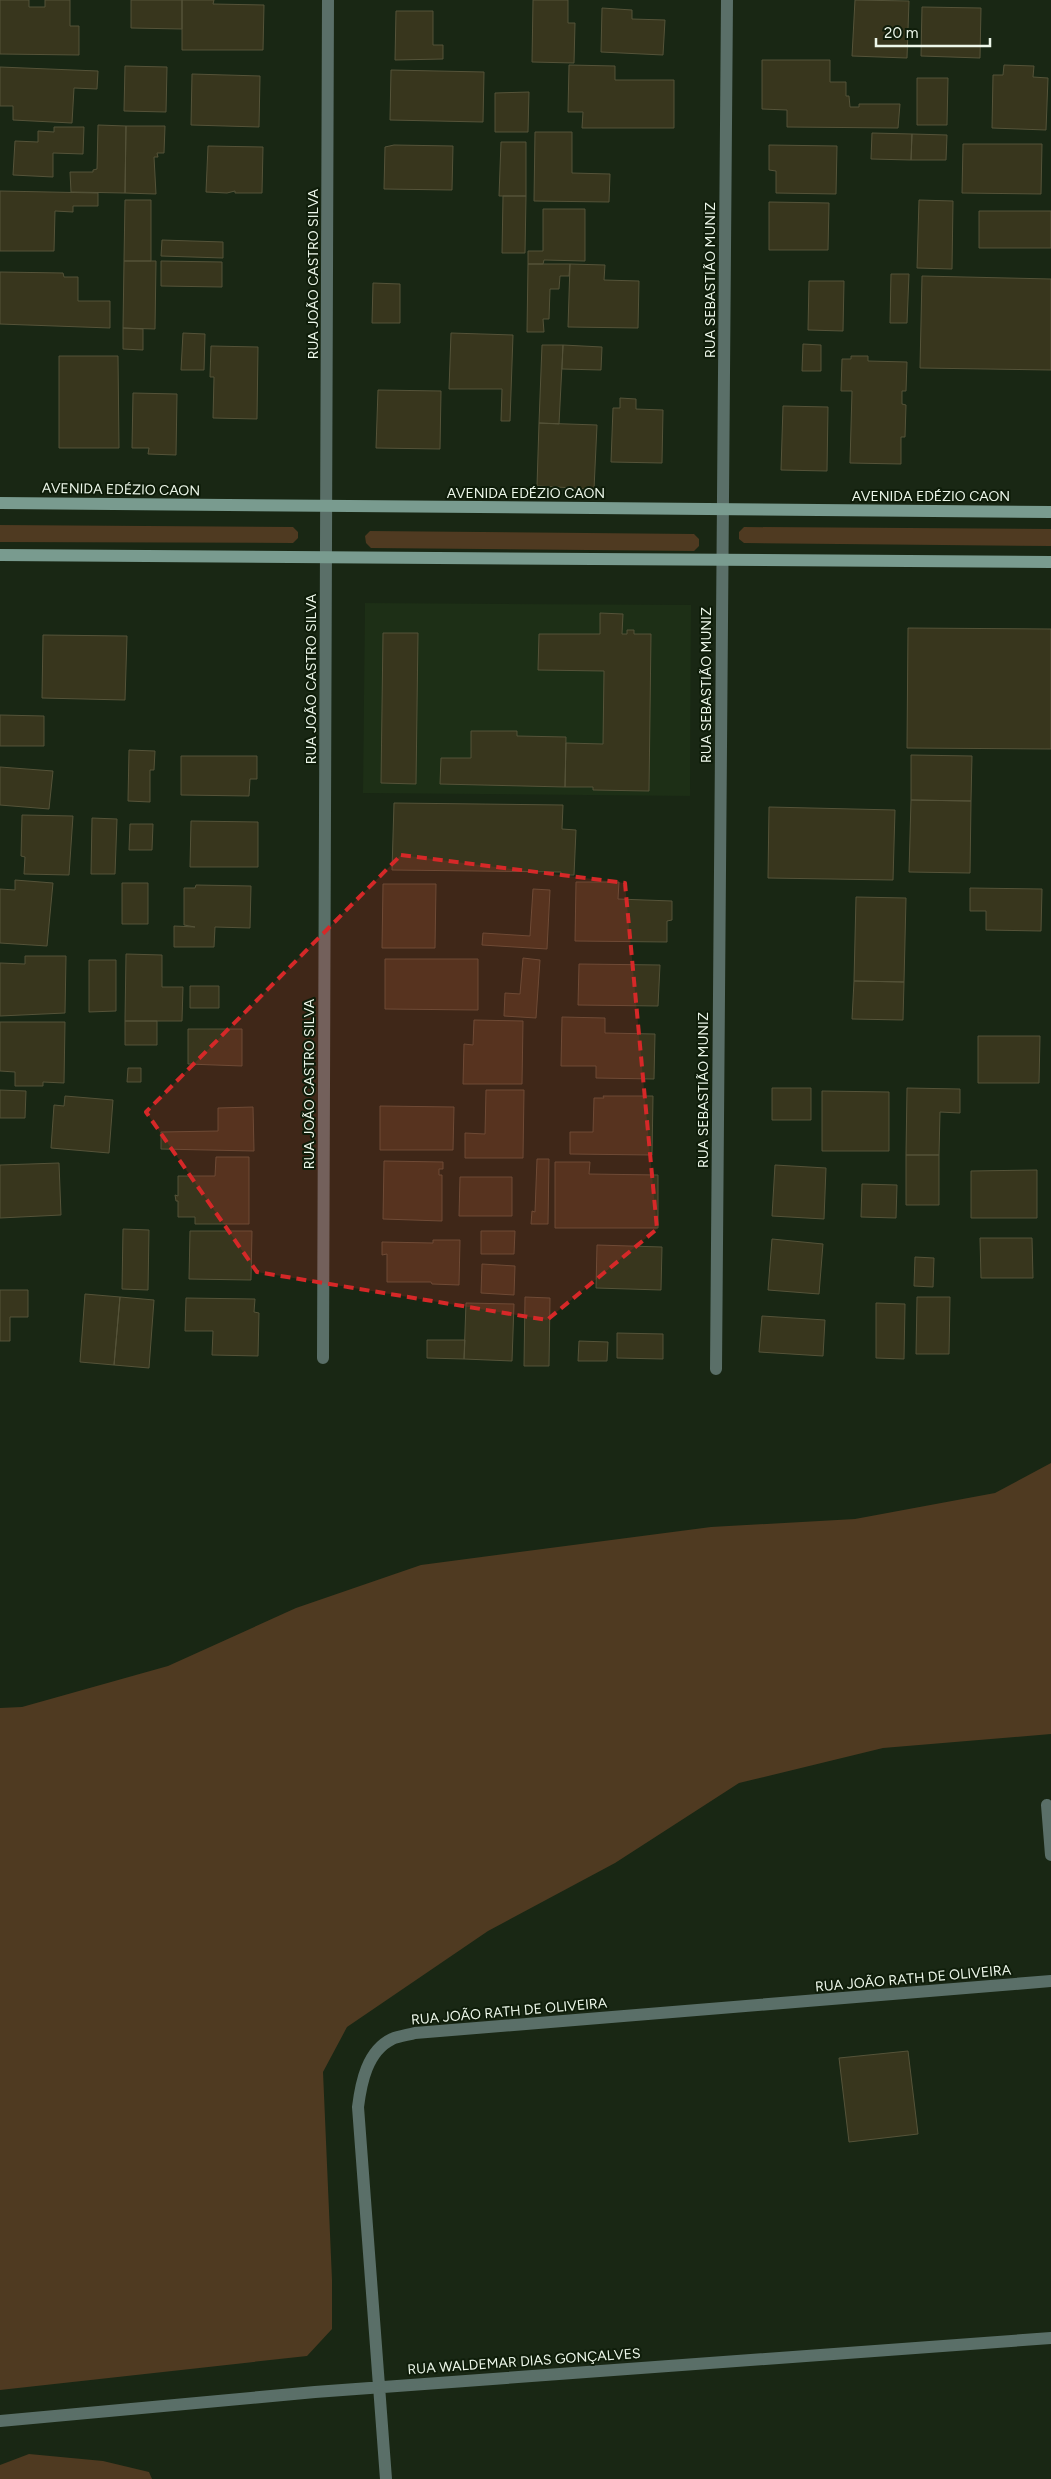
<svg xmlns="http://www.w3.org/2000/svg" width="1051" height="2479" viewBox="0 0 1051 2479" font-family="Figtree,sans-serif">
  <rect width="100%" height="100%" fill="#192714"/>
  <path fill="#1d2f16" d="M365 603 691 605 690 796 363 793Z"/>
  <path fill="#4f3a21" d="M0 525 293 527 298 532V538L293 543 0 542Z
    M744 527 1051 529V546L744 543 739 539V532Z
    M370 531 694 534 699 539V546L694 551 371 548 366 543 365 536Z
    M1051 1463V1734L883 1748 739 1783 615 1863 488 1931 347 2027 323 2072 332 2280V2329L307 2356 0 2390V1708L22 1707 168 1666 296 1608 421 1565 711 1527 855 1519 995 1493Z
    M29 2454 103 2461 149 2472 152 2479H0V2465Z"/>
  <path fill="#38361d" stroke="#555339" d="M0 0H29V7H45V0H70V26H79V55L0 54Z
    M131 0H182V29L131 28Z
    M182 0H214L213 4 264 5 263 50H182Z
    M533 0H568V23H575L574 63 532 62Z
    M855 0 909 1 907 58 852 56Z
    M922 7 981 8 980 58 921 56Z
    M602 8 632 10V19L665 20 663 55 601 52Z
    M396 11H433V45H443V59L395 60Z
    M762 60H830V82H846V96H849L850 107H859V104H900L898 128 787 127V110L762 109Z
    M569 65 615 66V80H674V128H582L583 112H568Z
    M1004 65 1034 66 1033 77 1048 78 1046 130 992 128 993 75H1003Z
    M125 66 167 67 166 112 124 111Z
    M0 67 98 71 97 89 74 88 72 123 13 120V106H0Z
    M391 70 484 72 483 122 390 120Z
    M192 74 260 76 259 127 191 125Z
    M917 78H948L947 125H917Z
    M529 92 528 132H495V93Z
    M98 125 126 126 125 193 71 192 70 172H93V170L97 169Z
    M126 126H165L164 153H157L158 157H154L156 194 125 193Z
    M54 127H84L83 154 53 153V177L13 175 15 141 38 142V131L54 132Z
    M535 132H572V173L610 174 609 202 534 201Z
    M872 133 912 134 911 160 871 159Z
    M912 134 947 135 946 160H911Z
    M501 142H526V196H499Z
    M963 144H1042L1041 194 962 193Z
    M394 145 453 146 452 190 384 189 385 147Z
    M769 145 837 146 836 194 776 193V171L769 170Z
    M208 146 263 147 262 193H235V191L227 193 206 192Z
    M0 191 98 193V206H73V212L55 211 54 251H0Z
    M503 196H526L525 253H502Z
    M125 200H151V261H124Z
    M919 200 953 201 952 269 917 268Z
    M769 202 829 203 828 250H769Z
    M543 209H585V261L544 260 543 264H528V251H543Z
    M979 211H1051V248H979Z
    M162 240 223 242V258L161 256Z
    M124 261H156L155 329 123 328Z
    M161 261 222 262V287L161 286Z
    M528 264H570L569 276H560L559 289H550L549 319H543L544 332H527Z
    M570 264 605 265 604 280 639 281 638 328 568 327Z
    M0 272 63 273 64 277H78V301H110V328L0 324Z
    M891 274H909L907 323H890Z
    M922 276 1051 279V370L920 368Z
    M809 281H844L843 331 808 330Z
    M373 283 400 284V323H372Z
    M123 328 143 329V350L123 349Z
    M183 333 205 334 204 370H181Z
    M451 333 513 335 510 421H501L502 389H449Z
    M803 344 821 345V371H802Z
    M542 345H563L559 424 539 423Z
    M563 345 602 347 601 370 562 369Z
    M211 346 258 347 257 419 213 418 214 377H210Z
    M59 356H118L119 448H59Z
    M851 356H868V361L907 362 906 391H902V404L906 405 905 437H901V464L850 463 852 391H841L842 359H851Z
    M378 390 441 391 440 449 376 448Z
    M133 393 177 394 176 455 148 454 149 448H132Z
    M620 398 636 399V409L663 410 662 463 611 462 613 408H620Z
    M783 406 828 407 827 471 781 470Z
    M539 423 597 425 594 489 537 486Z
    M600 613 623 614 622 634H627V630H634V634H651L649 791 593 790V787H565L566 743 603 744 604 671 538 670 539 634H600Z
    M908 628 1051 629V749L907 748Z
    M383 633H418L416 784 381 783Z
    M43 635 127 636 125 700 42 698Z
    M0 715 44 716V746H0Z
    M471 731H517V736L566 737 565 787 440 784 441 758H471Z
    M129 750 155 751 154 770H150V802L128 801Z
    M911 755 972 756 971 801 911 800Z
    M181 756H257V779H250L249 796 181 795Z
    M0 767 53 771 49 809 0 805Z
    M911 800 971 801 970 873 909 872Z
    M394 803 563 805 562 829 576 830 574 875H561V872L392 870Z
    M769 807 895 810 893 880 768 878Z
    M22 815 73 816 69 875 24 874 25 857 21 856Z
    M92 818 117 819 115 874H91Z
    M191 821 258 822V867H190Z
    M130 824H153L152 850H129Z
    M15 880 53 883 47 946 0 943V889L15 890Z
    M576 882H619L618 899 672 901V920L667 921V942L575 941Z
    M122 883H148V924H122Z
    M383 884H436L435 948H382Z
    M196 885 251 886 250 928 215 927 214 947H174V926L195 927 184 925V888H195Z
    M970 888 1042 889 1041 931 986 930V911H970Z
    M533 889 550 890 547 949 482 945 483 933 530 936Z
    M856 897 906 898 904 982 854 981Z
    M126 954 162 955V987H183L182 1021H125Z
    M25 956H66L65 1013 0 1016V963L25 964Z
    M523 958 540 960 536 1018 504 1016 505 993 520 994Z
    M385 959H478V1010L385 1009Z
    M89 960H116V1011L89 1012Z
    M579 964 660 965 658 1006 578 1005Z
    M854 981 904 982 903 1020 852 1019Z
    M190 986H219V1008H190Z
    M562 1017 605 1018V1033L655 1034 654 1079 596 1078V1066H561Z
    M474 1020 523 1021 522 1084H463L464 1044 473 1045Z
    M125 1021H157V1045H125Z
    M0 1022H65L64 1083 43 1082V1086H15V1072L0 1071Z
    M188 1029H242V1066L188 1064Z
    M978 1036H1040L1039 1083H978Z
    M128 1068H141V1082H127Z
    M772 1088H811V1120H772Z
    M907 1088 960 1089V1113L940 1112 939 1155H906Z
    M0 1090 26 1091 25 1118H0Z
    M486 1090H524L523 1158H465V1133L485 1134Z
    M822 1091 889 1092V1151H822Z
    M65 1096 113 1100 109 1153 51 1148 54 1105 64 1106Z
    M603 1096H653L652 1155 570 1154V1132H593L594 1098H604Z
    M380 1106 454 1107 453 1150H380Z
    M253 1107 254 1151 161 1149V1132L218 1131V1108Z
    M906 1155H939V1205H906Z
    M216 1157H249V1224H195V1217H178V1201H176L175 1195 178 1196V1176H215Z
    M537 1159H549L548 1224H531L532 1211 535 1212Z
    M384 1161 443 1162V1169H439V1175H442V1221L383 1219Z
    M555 1162H590L589 1174 658 1175V1228H555Z
    M59 1163 61 1215 0 1218V1165Z
    M775 1165 826 1168 824 1219 772 1216Z
    M1037 1170V1218H971V1171Z
    M460 1177H512V1216H459Z
    M862 1184 897 1185 896 1218 861 1217Z
    M123 1229 149 1230 148 1290 122 1289Z
    M190 1231H252L251 1280 189 1279Z
    M481 1231H515L514 1254H481Z
    M980 1238H1032L1033 1278H981Z
    M772 1239 823 1244 819 1294 768 1290Z
    M433 1240H460L459 1285 432 1284 431 1282H387V1254L382 1255V1242L433 1243Z
    M597 1245 662 1247 661 1290 596 1288Z
    M915 1257 934 1258 933 1287 914 1286Z
    M482 1264 515 1266 514 1295 481 1293Z
    M0 1290H28V1317H10V1341H0Z
    M85 1294 120 1297 114 1365 80 1362Z
    M120 1297 154 1300 149 1368 114 1365Z
    M525 1297 550 1298 549 1366H524Z
    M917 1297H950L949 1354H916Z
    M186 1298 255 1299 254 1312 259 1313 258 1356 212 1355 213 1331H185Z
    M466 1303 514 1304 512 1361 464 1359Z
    M876 1303 905 1304 904 1359 876 1358Z
    M762 1316 825 1320 823 1356 759 1352Z
    M617 1333 663 1334V1359L617 1358Z
    M427 1340H465L464 1359 427 1358Z
    M579 1341 608 1342 607 1361H578Z
    M908 2051 918 2134 849 2142 839 2058Z"/>
  <g fill="none" stroke-linecap="round" stroke-linejoin="round">
    <path stroke="#5a6f68" stroke-width="12" d="M323 1358 328 0
      M716 1369 727 0
      M1047 1805 1051 1855
      M0 2421 315 2392 1051 2338
      M386 2479 358 2107C361 2083 367 2051 392 2039 399 2036 408 2035 415 2033L1051 1981"/>
    <path stroke="#799b8f" stroke-width="12" d="M0 503 1051 512
      M0 555 1051 562"/>
  </g>
  <path fill="#d62828" fill-opacity="0.2" stroke="#d62828" stroke-width="4" stroke-dasharray="10 6" stroke-linejoin="round" d="M401 855 625 883 657 1229 547 1320 257 1272 146 1112Z"/>
  <g text-anchor="middle" stroke-width="4" stroke-linejoin="round" paint-order="stroke">
    <g font-size="14" fill="#edf7ea" stroke="#0f1d0a">
      <text transform="translate(313 274) rotate(-90)" y="5">RUA JOÃO CASTRO SILVA</text>
      <text transform="translate(710 280) rotate(-90)" y="5">RUA SEBASTIÃO MUNIZ</text>
      <text transform="translate(121 489) rotate(1)" y="5">AVENIDA EDÉZIO CAON</text>
      <text x="526" y="498">AVENIDA EDÉZIO CAON</text>
      <text x="931" y="501">AVENIDA EDÉZIO CAON</text>
      <text transform="translate(311 679) rotate(-90)" y="5">RUA JOÃO CASTRO SILVA</text>
      <text transform="translate(706 685) rotate(-90)" y="5">RUA SEBASTIÃO MUNIZ</text>
      <text transform="translate(309 1084) rotate(-90)" y="5">RUA JOÃO CASTRO SILVA</text>
      <text transform="translate(703 1090) rotate(-90)" y="5">RUA SEBASTIÃO MUNIZ</text>
      <text transform="translate(913 1978) rotate(-5)" y="5">RUA JOÃO RATH DE OLIVEIRA</text>
      <text transform="translate(509 2011) rotate(-5)" y="5">RUA JOÃO RATH DE OLIVEIRA</text>
      <text transform="translate(524 2361) rotate(-4)" y="5">RUA WALDEMAR DIAS GONÇALVES</text>
    </g>
  </g>
  <path d="M876 38v8h114v-8" fill="none" stroke="#edf7ea" stroke-width="2.5"/>
  <text x="884" y="38" font-size="15" fill="#edf7ea" stroke="#0f1d0a" stroke-width="4" paint-order="stroke">20 m</text>
</svg>
